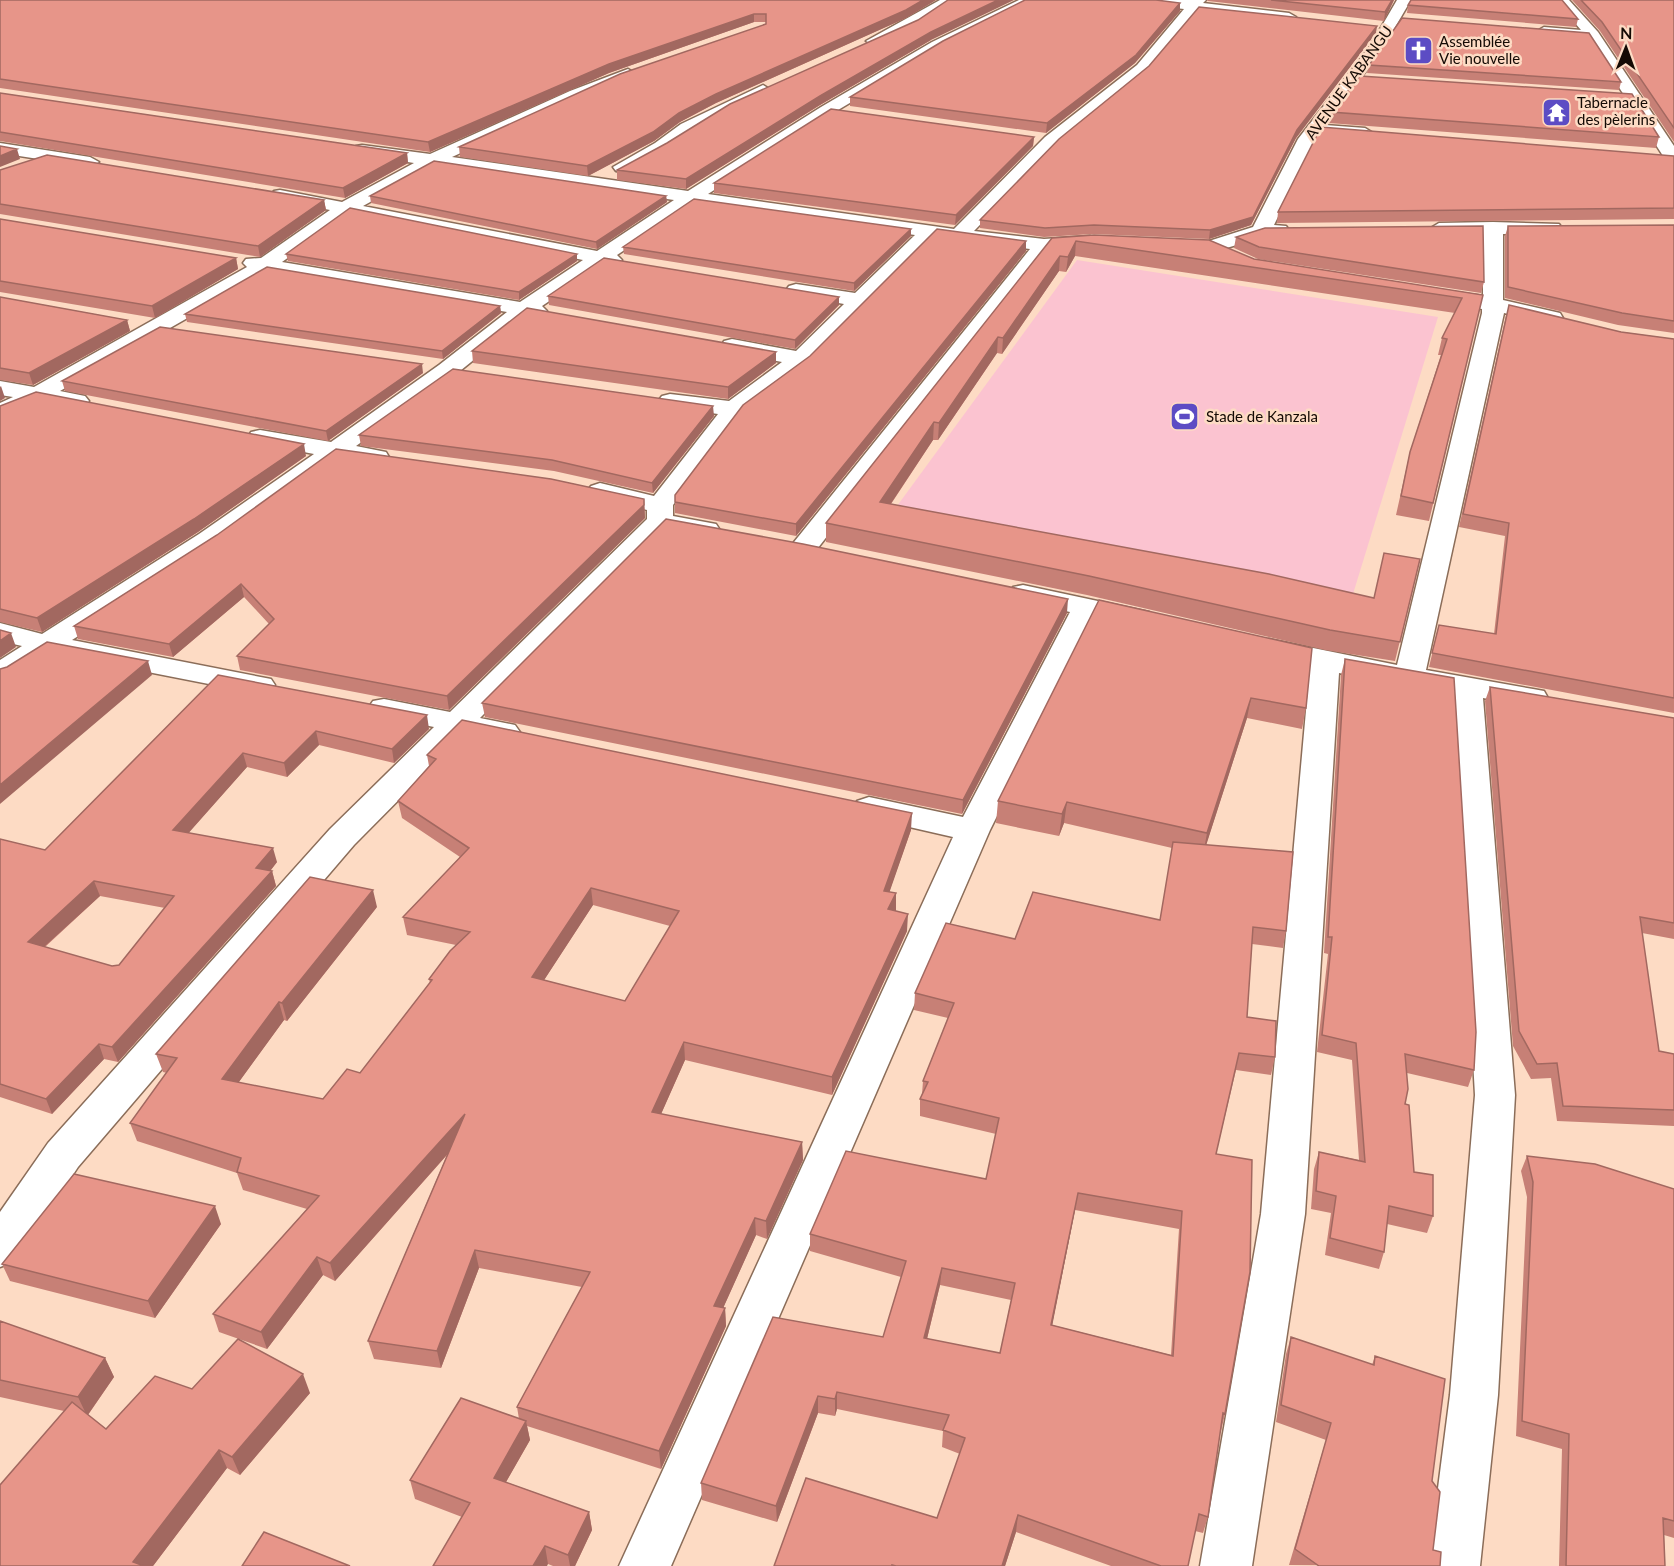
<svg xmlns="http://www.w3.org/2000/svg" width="1674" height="1566" viewBox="0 0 1674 1566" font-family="Lato,sans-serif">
  <rect width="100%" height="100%" fill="#fddbc4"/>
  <path fill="#fbc3d0" d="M1077 260 1438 317 1349 607 889 517Z"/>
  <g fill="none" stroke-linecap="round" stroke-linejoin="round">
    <defs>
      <path id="street" d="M940 0H956L917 26 878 44 873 45 866 41Z
        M1019 0H1037L942 48 833 113 708 194 954 229 1045 137 1137 65 1184 9 1139 4 1132 0H1206L1203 3 1289 13 1296 17 1289 21 1197 11 1147 71 1057 145 974 231 1044 239 1090 236 1100 242 1090 248 1050 250 814 553 804 555 794 553 790 547 1030 249 935 237 873 300 870 305 866 307 809 364 742 414 673 505V516L716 524 720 530 716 536 707 538 666 530 480 718 515 725 520 732 515 739 504 742 464 734 354 845 78 1167 16 1261 0 1267V1212L48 1143 330 829 434 727 373 715 368 708 373 701 384 699 450 712 647 519V510L591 496 587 491 591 486 600 483 654 496 718 414 662 406 658 401 662 396 670 394 729 401 782 362 724 351 721 346 724 341 732 339 796 351 844 304 789 294 786 290 789 286 796 284 855 293 915 235 695 203 617 255 622 260 619 264H604L542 306 547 311 544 316H528L455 375 356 446 386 452 389 457 386 462 377 464 340 458 219 546 72 640 271 679 275 685 271 691 260 694 51 653 11 679 0 682V660L22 646 0 641V623L42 634 199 534 314 454 251 442 248 437 251 432 260 430 331 442 439 365 507 312 268 272 60 391 85 396 89 401 85 406 77 408 40 402 0 419V403L13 397 0 395V381L34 387 247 267 243 263 246 259 261 258 330 210 274 199 271 195 274 191 280 190 342 202 414 163 356 154 353 150 356 146 362 145 430 154 570 91 628 69 636 74 633 77 582 97 452 157 688 191 821 107 932 42ZM435 166 674 200 597 251 363 206ZM349 214 583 260 520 302 282 262Z
        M1397 0H1411L1381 51 1325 125 1365 128 1373 133 1365 138 1318 134 1274 225 1286 226 1289 230 1286 234 1263 237 1210 253 1167 250 1164 246 1167 242 1209 241 1253 227 1298 139 1369 48Z
        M1555 0H1569L1598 32 1674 146V164L1665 159 1588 39 1539 34 1537 31 1544 27 1581 30Z
        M763 85 771 90 769 93C744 106 717 117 693 131 675 142 638 176 616 171L613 167 655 143 681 124Z
        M0 143 90 157 99 162 90 167 0 153Z
        M1493 222 1559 224 1562 228 1559 232 1552 234H1503V300L1560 313 1563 318 1560 323 1552 324 1504 313 1426 670 1533 689 1544 691 1548 698 1544 705 1533 707 1483 698 1515 1095 1498 1395 1480 1566H1428L1450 1395 1475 1095 1452 693 1339 673 1305 1214 1252 1566H1200L1261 1214 1310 666 1259 654 1254 648 1259 642 1269 639 1397 665 1482 313V309L1431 300 1428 296 1431 292 1438 290 1483 296V234L1439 235 1429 229 1439 223Z
        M1023 585 1149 612 1153 618 1149 624 1139 627 1096 617 990 830 671 1566H619L953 837 857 815 852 808 857 801 869 797 963 817 1070 612 1013 599 1009 593 1013 587Z"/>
    </defs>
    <use href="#street" stroke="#8b6d59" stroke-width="3"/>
    <use href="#street" fill="#fff" fill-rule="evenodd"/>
  </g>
  <path fill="#c78076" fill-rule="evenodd" d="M0 0H936L906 18 716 103 680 122 654 141 588 176 460 157 459 147 766 24V22H754L609 73 430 152 0 88Z
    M1207 0H1394L1384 21 1208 1Z
    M1572 0H1674V142L1600 31Z
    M1180 3V11L1135 63 1046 133 850 106V97Z
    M1408 5 1578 19 1576 27 1407 13Z
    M918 20 931 40 820 105 686 189 617 180V170Z
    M1376 33 1296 138 1251 225 1209 239 1093 234 1044 237 980 228V220Z
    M1369 65 1621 82 1619 90 1367 73Z
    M0 93 407 153 408 163 345 198 0 141Z
    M1331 112 1659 137 1656 148 1329 123Z
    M1034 137 1033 146 955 225 714 193V183Z
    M1674 156V219L1277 223 1278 212Z
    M0 170 324 200 326 210 260 257 0 214Z
    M370 196H666L667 202 597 249 371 203Z
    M0 219 236 258 238 269 155 318 0 292Z
    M1674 225V333L1618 325 1505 298V236L1508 226Z
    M911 229V236L854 291 624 254 623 247Z
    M1236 237 1484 282 1481 293 1258 259 1234 248Z
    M1052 238 1254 259 1483 295 1429 521 1396 515 1410 452 1441 355H1438L1442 338 1455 313 1075 256 1066 272 1059 271 1002 354 997 353 938 440H933L891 504 1374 598 1420 559 1395 661 1325 650 1087 595 826 542V523Z
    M1026 241V251L796 536 675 513V495Z
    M286 254 577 261 519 300 288 261Z
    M548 296 839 305 795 349 549 305Z
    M0 297 127 320 130 331 33 385 0 380Z
    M500 306 501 313 443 359 187 322 185 314Z
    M1506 316 1674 339V713L1429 667 1439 625 1494 634 1505 536 1459 527Z
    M472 351 776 352V363L728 399 473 363Z
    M423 373 328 441 65 391 62 381Z
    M0 406 306 456 198 532 42 632 0 622Z
    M714 416 653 493 554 471 361 446 359 435Z
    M644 499 645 518 449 710 240 670 237 656 269 624 244 597 173 657 78 639 74 626 217 535Z
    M1099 600 1306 708 1302 729 1247 718 1206 845 1286 931 1283 948 1252 944 1247 1017 1275 1057 1271 1075 1236 1070 1216 1154 1225 1414 1221 1431H1220L1208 1517 1203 1533 1195 1531 1188 1566H1111L1016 1532 1005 1566H774L937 1518 960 1454 942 1447 943 1431 837 1409 835 1416 818 1413 777 1522 702 1500 701 1483 883 1337 901 1277 810 1251V1234L986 1179 996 1134 920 1116V1099L922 1094 923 1081 948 1018 914 1010 915 993 1015 939 1160 920 1172 848 1064 823 1059 836 996 823 998 801ZM1075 1210 1179 1229 1171 1355 1052 1325ZM940 1285 1011 1300 1000 1353 927 1339Z
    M1067 613 962 814 485 717 482 703Z
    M1345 659 1474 1070 1468 1087 1407 1073 1405 1104 1414 1172 1433 1216 1427 1233 1387 1224 1384 1252 1379 1269 1325 1255 1331 1213 1311 1209 1314 1169 1319 1152 1359 1160 1352 1060 1317 1052 1328 954 1324 953 1341 675Z
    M218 675 429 729 394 763 319 745 287 777 247 767 188 833 277 862 270 871H272L276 886 118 1062 104 1059 52 1114 0 1097V839L45 850ZM100 896 165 908 119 965 112 966 45 947Z
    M1490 687 1674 718V939L1642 933 1659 1051 1674 1054V1126L1557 1121 1551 1078 1531 1079 1513 1046 1485 701Z
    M427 755 911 830 889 892 896 911 907 931 832 1095 685 1060 661 1114 802 1142 803 1160 767 1239 756 1235 723 1308H725L726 1326 661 1469 527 1426 530 1440 506 1482 589 1512 592 1530 575 1566H553L548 1564 462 1517 415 1499 410 1480 519 1419 517 1407 582 1287 479 1268 441 1368 374 1359 368 1341 447 1155 335 1281 323 1275 267 1349 219 1332 213 1314 307 1209 243 1190 237 1173 137 1141 130 1123 167 1073 163 1072 156 1054 377 907 287 1021 284 1020 238 1083 323 1099 360 1073 430 983 429 979 456 945 407 935 403 917 460 857 402 818 398 801 429 766ZM593 905 670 926 625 1001 544 980Z
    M1527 1156 1674 1189V1538L1664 1535 1665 1566H1559L1562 1449 1516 1436 1527 1197 1521 1171Z
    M221 1224 155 1318 10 1281 2 1264Z
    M0 1321 105 1358 114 1377 88 1415 106 1429 192 1389 310 1393 240 1475 227 1468 153 1566H0L64 1411 0 1397Z
    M1291 1337 1372 1365 1375 1356 1432 1481 1433 1550 1440 1566 1289 1565 1326 1440 1276 1422 1286 1354Z"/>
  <path fill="#a26860" d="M923 0H936L906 18 716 103 680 122 654 141 588 176 587 166 679 113 716 94Z
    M998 0H1014L931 40 820 105 686 189V179L820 96 931 32Z
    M1392 0H1394L1384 21 1385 12Z
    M1180 3V11L1135 63 1046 133 1047 123Z
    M754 14V22L609 73 430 152 428 142 609 64Z
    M1377 26 1376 33 1296 138 1251 225 1209 239 1210 230 1297 130Z
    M1034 137 1033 146 955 225 956 215Z
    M17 149 20 159 0 167V156Z
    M407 153 408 163 345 198 343 188Z
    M666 196 667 202 597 249 596 242Z
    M324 200 326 210 260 257 258 246Z
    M911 229V236L854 291V283Z
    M1026 241V251L796 536V524Z
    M1076 241 1075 256 1066 272 1068 257Z
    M577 254V261L519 300V292Z
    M1060 256 1059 271 1002 354 1003 338Z
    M236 258 238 269 155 318 152 306Z
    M839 297V305L795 349V340Z
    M500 306 501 313 443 359 442 351Z
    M127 320 130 331 33 385 29 373Z
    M998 337 997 353 938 440 939 423Z
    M776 352V363L728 399V387Z
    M422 364 423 373 328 441 326 431Z
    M1 386 5 398 0 401V387Z
    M713 406 714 416 653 493 652 483Z
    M934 422 933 440 880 520V502Z
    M304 444 306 456 198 532 42 632 37 618Z
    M644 499 645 518 449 710 447 696Z
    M241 584 244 597 173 657 169 644Z
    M1068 599 1067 613 962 814 963 800Z
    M11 633 16 647 0 658V641Z
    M148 661 152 675 0 804V785Z
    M1251 698 1247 718 1203 855 1207 833Z
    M427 715 429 729 394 763 392 749Z
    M316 731 319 745 287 777 284 763Z
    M243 753 247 767 178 845 173 830Z
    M1067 802 1064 823 1059 836 1062 814Z
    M912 813 911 830 884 908V891Z
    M273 848 277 862 261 883 256 868Z
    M272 871 276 886 118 1062 112 1047Z
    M94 881 100 896 34 956 28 942Z
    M591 888 593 905 535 994 532 977Z
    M373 890 377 907 287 1021 282 1003Z
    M896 893V911L888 927V909Z
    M908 914 907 931 832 1095V1077Z
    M279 1002 284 1020 228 1097 222 1079Z
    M684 1042 685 1060 654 1130 652 1112Z
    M99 1044 104 1059 52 1114 46 1099Z
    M465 1114 468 1131 335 1281 330 1263Z
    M802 1142 803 1160 767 1239 766 1221Z
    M1078 1193 1075 1210 1049 1342 1051 1325Z
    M215 1206 221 1224 155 1318 148 1301Z
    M755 1218 756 1235 716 1324 714 1306Z
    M475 1250 479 1268 441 1368 437 1351Z
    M317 1257 323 1275 267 1349 261 1332Z
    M942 1268 940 1285 923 1355 924 1338Z
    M725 1308 726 1326 661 1469 659 1451Z
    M105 1358 114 1377 87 1416 78 1397Z
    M303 1374 310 1393 240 1475 232 1457Z
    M837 1392V1409L835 1416V1399Z
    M818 1396V1413L777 1522 776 1506Z
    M526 1421 530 1440 498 1496 494 1478Z
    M219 1450 227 1468 153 1566H135L133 1562Z
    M589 1512 592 1530 575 1566H570L568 1555Z
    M1018 1515 1016 1532 1005 1566H1002Z
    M545 1546 548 1564 547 1566H533Z"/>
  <path fill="#e79589" stroke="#a26860" stroke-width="1.5" fill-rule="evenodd" d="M0 0H923L906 10 716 94 679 113 653 132 587 166 459 147 620 74 766 24V14H754L609 64 428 142 0 79Z
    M948 0H998L931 32 820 96 686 179 617 170 667 143 730 104 918 20Z
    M1025 0H1156L1180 3 1136 55 1047 123 850 97 943 41Z
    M1271 0H1392L1385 12Z
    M1411 0H1562L1578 19 1408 5Z
    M1581 0H1674V128L1602 22Z
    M1199 7 1377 26 1297 130 1253 217 1210 230 1094 225 1045 228 980 220 1059 139 1149 66Z
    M1402 18 1589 33 1621 82 1369 65Z
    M1360 76 1632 94 1659 137 1331 112Z
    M0 93 407 153 343 188 0 132Z
    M831 109 1034 137 956 215 714 183Z
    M1321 127 1674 156V208L1278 212Z
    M0 146 17 149 0 156Z
    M47 155 324 200 258 246 0 204V170Z
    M434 161 666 196 596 242 370 196Z
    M694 199 911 229 854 283 623 247Z
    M350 208 577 254 519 292 286 254Z
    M0 219 236 258 152 306 0 281Z
    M1674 225V321L1622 313 1508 287V226Z
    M1483 226 1484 282 1259 247 1236 237 1265 228Z
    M937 229 1026 241 796 524 675 502V495L743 405 810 356Z
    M1094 235 1209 240 1254 259 1483 295 1433 503 1401 496 1410 452 1447 339 1442 338 1462 298 1076 241 1068 257 1060 256 1003 338 998 337 939 423 934 422 880 502 1269 574 1374 598 1384 553 1420 559 1400 642 1330 630 1089 576 826 523 1052 238Z
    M604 258 839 297 795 340 548 296Z
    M267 267 500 306 442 351 185 314Z
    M0 297 127 320 29 373 0 368Z
    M1509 305 1621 332 1674 339V698L1432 653 1439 625 1496 634 1509 523 1463 514Z
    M527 308 776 352 728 387 472 351Z
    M160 327 422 364 326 431 62 381Z
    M453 369 713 406 652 483 552 460 359 435Z
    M36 392 304 444 194 519 37 618 0 609V406Z
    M336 449 551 479 644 499V505L447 696 237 656 274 619 241 584 169 644 74 626 217 535Z
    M666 519 803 544 1068 599 963 800 482 703Z
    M1099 600 1312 648 1306 708 1251 698 1207 833 1067 802 1062 814 998 801Z
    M0 630 11 633 0 641Z
    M47 642 148 661 0 785V669L7 667Z
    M1345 659 1454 678 1476 1032 1474 1070 1405 1054 1408 1089 1405 1104 1409 1105 1414 1172 1433 1175V1216L1389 1206 1384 1252 1330 1238 1336 1196 1316 1191 1319 1152 1365 1162 1356 1043 1322 1035 1332 937H1328Z
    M218 675 427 715 392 749 316 731 284 763 243 753 173 830 273 848 256 868 272 871 112 1047 99 1044 46 1099 0 1084V839L45 850ZM94 881 174 896 119 965 112 966 28 942Z
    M1490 687 1674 718V923L1640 917 1659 1051 1674 1054V1110L1563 1106 1557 1063 1537 1064 1519 1031Z
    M462 720 912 813 884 891 896 893 888 909 908 914 832 1077 684 1042 652 1112 802 1142 766 1221 755 1218 714 1306 725 1308 659 1451 517 1407 590 1272 475 1250 437 1351 368 1341 465 1114 330 1263 317 1257 261 1332 213 1314 319 1196 237 1172 241 1158 130 1123 177 1058 156 1054 310 877 373 890 282 1003 279 1002 222 1079 323 1099 347 1069 360 1073 432 980 429 979 450 951 470 932 403 917 469 848 398 801 436 759 427 755ZM591 888 679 911 625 1001 532 977Z
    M1173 842 1293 852 1286 931 1253 927 1247 1017 1276 1021 1275 1057 1239 1053 1216 1154 1252 1160 1250 1272 1225 1414 1223 1413 1208 1517 1199 1514 1188 1566H1161L1018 1515 1002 1566H896L892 1565V1566H774L806 1478 937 1518 965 1438 943 1430 949 1415 837 1392 835 1399 818 1396 776 1506 701 1483 773 1317 883 1337 906 1261 810 1234 846 1151 986 1179 999 1118 920 1099 928 1082 923 1081 954 1003 915 993 946 923 1015 939 1033 892 1160 920ZM1078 1193 1182 1211 1173 1356 1051 1325ZM942 1268 1015 1283 1000 1353 924 1338Z
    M1527 1156 1595 1164 1674 1189V1521L1663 1518 1665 1566H1566L1569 1434 1522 1421 1533 1182Z
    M74 1174 215 1206 148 1301 2 1264Z
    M0 1321 105 1358 78 1397 0 1380Z
    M1291 1337 1374 1365 1375 1356 1445 1379 1432 1481 1440 1492 1433 1550 1441 1552 1440 1566H1319L1295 1549 1331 1423 1281 1405Z
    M238 1339 303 1374 232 1457 219 1450 133 1562 144 1566H0V1485L72 1402 106 1429 155 1376 192 1389Z
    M461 1398 526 1421 494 1478 589 1512 568 1555 545 1546 533 1566H433L470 1503 410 1480Z
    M264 1532 350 1566H242Z"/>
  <defs>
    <symbol id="church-square" viewBox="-11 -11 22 22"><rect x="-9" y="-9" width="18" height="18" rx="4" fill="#5c4cc4" stroke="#fddbc4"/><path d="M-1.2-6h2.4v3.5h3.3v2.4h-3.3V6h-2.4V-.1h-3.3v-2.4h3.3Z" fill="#fff"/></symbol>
    <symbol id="temple-square" viewBox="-11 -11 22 22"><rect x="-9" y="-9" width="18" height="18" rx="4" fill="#5c4cc4" stroke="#fddbc4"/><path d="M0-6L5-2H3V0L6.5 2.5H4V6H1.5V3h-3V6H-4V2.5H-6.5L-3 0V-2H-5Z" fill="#fff"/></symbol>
    <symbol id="stadium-square" viewBox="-11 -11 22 22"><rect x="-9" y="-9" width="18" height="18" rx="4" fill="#5c4cc4" stroke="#fddbc4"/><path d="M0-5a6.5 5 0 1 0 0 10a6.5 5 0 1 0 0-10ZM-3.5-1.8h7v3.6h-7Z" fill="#fff"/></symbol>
  </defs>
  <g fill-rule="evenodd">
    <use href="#church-square" x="1402" y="34" width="33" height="33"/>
    <use href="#temple-square" x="1540" y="96" width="33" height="33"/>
    <use href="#stadium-square" x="1168" y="400" width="33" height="33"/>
  </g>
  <g text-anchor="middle" stroke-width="5" stroke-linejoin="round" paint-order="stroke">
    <g font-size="15" fill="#140a04" stroke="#fddbc4" text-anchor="start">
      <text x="1439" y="47">Assemblée<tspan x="1439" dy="17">Vie nouvelle</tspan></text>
      <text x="1577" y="108">Tabernacle<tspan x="1577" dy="17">des pèlerins</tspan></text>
      <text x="1206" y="422">Stade de Kanzala</text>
    </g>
    <g font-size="15" fill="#140a04" stroke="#fddbc4">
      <text transform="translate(1349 83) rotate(-54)" y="5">AVENUE KABANGU</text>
    </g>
  </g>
  <g transform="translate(1626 48) rotate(1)" stroke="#fddbc4" stroke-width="4.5" paint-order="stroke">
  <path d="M0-4.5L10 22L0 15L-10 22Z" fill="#140a04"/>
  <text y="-9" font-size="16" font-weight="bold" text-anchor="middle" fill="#140a04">N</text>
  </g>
</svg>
